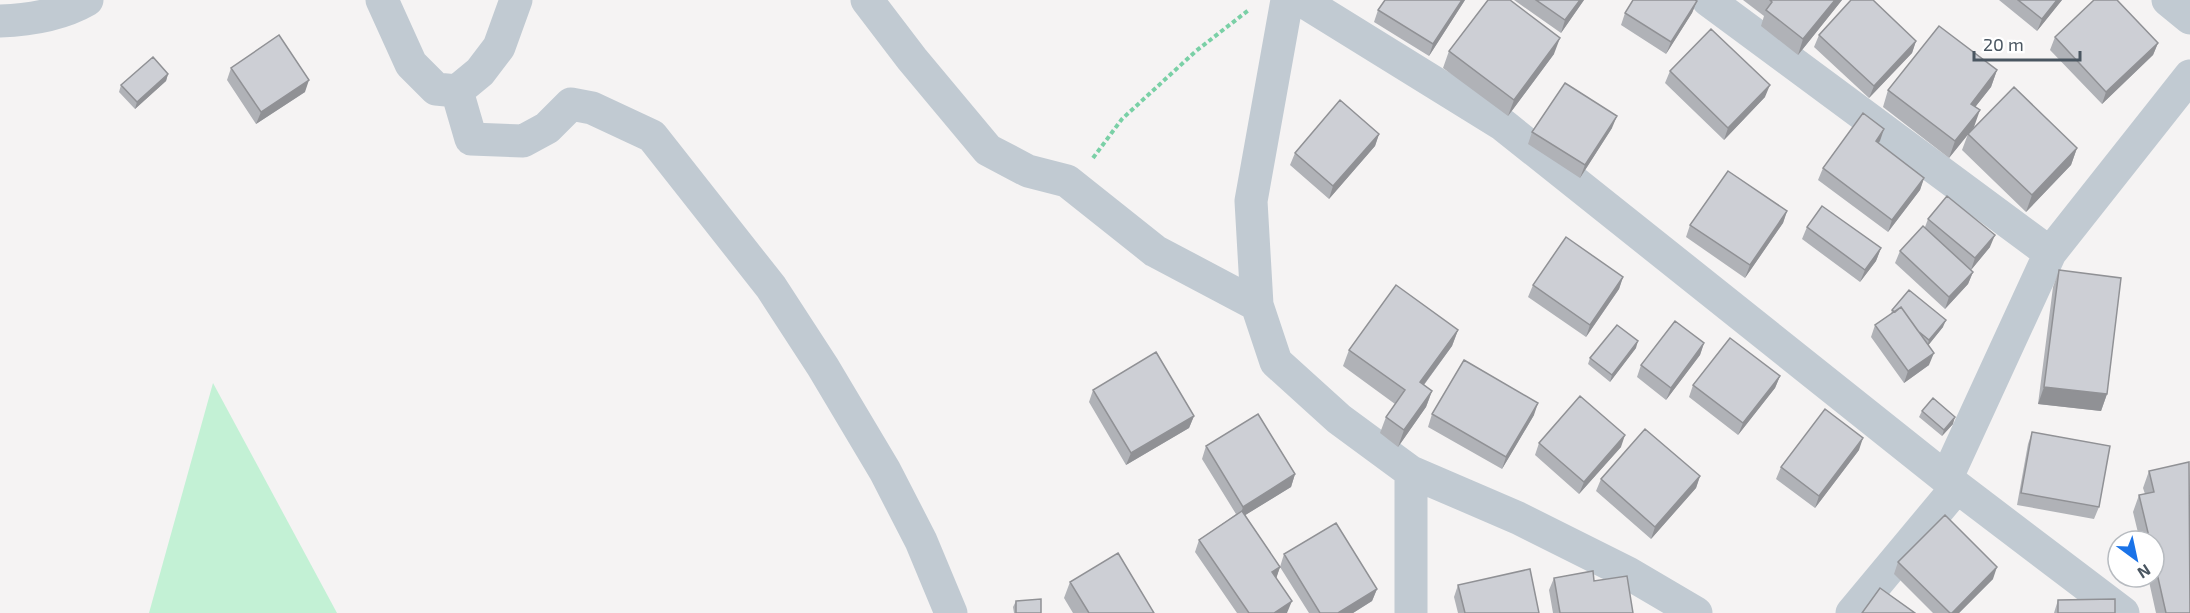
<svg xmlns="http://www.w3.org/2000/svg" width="2190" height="613" viewBox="0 0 2190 613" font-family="'Exo 2',sans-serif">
  <rect width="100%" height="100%" fill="#f5f3f3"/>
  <path fill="#c3f1d5" d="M213 383 337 613H149Z"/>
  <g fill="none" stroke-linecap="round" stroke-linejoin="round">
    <path stroke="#7ad0a6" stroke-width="4" stroke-dasharray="4.5 3" stroke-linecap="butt" d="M1093 158 1122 119 1196 51 1250 9"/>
    <path stroke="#c1cad2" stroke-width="33" d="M382 0 411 64 436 89 457 91 480 72 499 47 516 0
      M867 0 912 59 988 150 1028 171 1067 181 1155 251 1257 305
      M1287 0 1251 201 1257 305 1276 362 1339 419 1411 472 1518 518 1628 573 1696 613
      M1301 0 1503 125 1957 487 2123 613
      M1708 0 2050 253 2190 76
      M2168 0 2190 18
      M0 21C30 20 61 15 87 0
      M457 91 471 139 523 141 547 128 571 104 592 108 652 136 771 287 823 367 885 471 921 541 951 613
      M1411 472V613
      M1947 477 2050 253
      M1852 613 1957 487"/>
  </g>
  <path fill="#b0b2b7" d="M1465 0 1429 56 1374 22 1378 10Z
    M1514 0H1584L1561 33Z
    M1743 0H1842L1798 55 1761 26 1764 16Z
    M1999 0H2062L2037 31Z
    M1697 1 1692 13 1666 54 1621 25 1625 13Z
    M1819 35 1916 41 1912 53 1869 98 1814 47Z
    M2055 37 2158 43 2153 55 2102 104 2050 50Z
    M1449 51 1554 54 1508 116 1443 68Z
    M231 68 305 92 256 124 227 80Z
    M1997 70 1991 87 1975 107 1974 127 1949 158 1883 107 1888 90Z
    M1670 71 1765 97 1724 140 1665 83Z
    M168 74 166 81 135 109 119 92 121 85Z
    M1612 128 1580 178 1528 144 1532 132Z
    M1379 134 1375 146 1329 199 1290 165 1295 153Z
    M1968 134 2077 148 2071 165 2026 212 1962 150Z
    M1880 141 1878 143 1924 178 1920 190 1888 232 1818 180 1823 168Z
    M1787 211 1783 223 1745 278 1686 237 1690 225Z
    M1928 219 1990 247 1971 270 1973 272 1968 284 1945 309 1895 263 1900 251 1925 227Z
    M1807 227 1881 248 1876 261 1860 282 1802 239Z
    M2059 270 2107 394 2101 411 2038 404 2053 287Z
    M1623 277 1619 289 1586 337 1528 297 1533 285Z
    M1892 310 1943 327 1928 345 1929 365 1904 383 1871 337 1875 325 1891 314Z
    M1458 330 1452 346 1424 385 1432 391 1426 407 1398 447 1380 433 1386 417 1395 404 1343 366 1349 350Z
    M1704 343 1700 355 1666 400 1637 377 1641 365Z
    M1636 348 1610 382 1588 364 1590 358Z
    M1780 376 1775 388 1738 435 1689 397 1693 385Z
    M1093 390 1194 416 1189 428 1126 465 1089 402Z
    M1922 411 1953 424 1942 436 1919 417Z
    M1432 414 1534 415 1502 469 1428 427Z
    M2032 432 2099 507 2094 519 2017 505 2028 444Z
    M1539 443 1621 447 1579 494 1535 455Z
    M1206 446 1295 474 1291 487 1245 515 1280 567 1276 578 1287 613H1237L1195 552 1199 540 1236 514 1202 459Z
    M1859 450 1815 508 1776 479 1781 467Z
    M2149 471 2190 613H2156L2148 577H2154V541H2140L2133 512 2139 495 2145 494 2143 488Z
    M1700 476 1696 488 1651 539 1596 491 1601 479Z
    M1284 554 1377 589 1372 601 1353 613H1309L1280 567Z
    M1898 562 1993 579 1959 613H1933L1894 574Z
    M1554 578 1594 581 1633 613H1553L1549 590Z
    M1070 582 1154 613H1073L1064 598Z
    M1458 585 1539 613H1458L1454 597Z
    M2058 600 2115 613H2054Z
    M1016 601 1041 613H1014L1013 607Z"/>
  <path fill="#909195" d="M1462 0H1465L1429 56 1433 44Z
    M1580 0H1584L1561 33 1565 20Z
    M1835 0H1842L1798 55 1803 39Z
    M2057 0H2062L2037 31 2042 19Z
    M1697 1 1692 13 1666 54 1671 42Z
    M1560 38 1554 54 1508 116 1514 100Z
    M1916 41 1912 53 1869 98 1874 86Z
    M2158 43 2153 55 2102 104 2106 92Z
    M1997 70 1991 87 1965 120 1971 104Z
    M168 74 166 81 135 109 137 102Z
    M309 80 305 92 256 124 261 112Z
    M1770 85 1765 97 1724 140 1728 128Z
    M1980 110 1974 127 1949 158 1955 141Z
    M1617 116 1612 128 1580 178 1585 165Z
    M1884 129 1880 141 1871 153 1876 141Z
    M1379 134 1375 146 1329 199 1333 186Z
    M2077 148 2071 165 2026 212 2032 195Z
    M1924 178 1920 190 1888 232 1892 220Z
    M1787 211 1783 223 1745 278 1750 265Z
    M1995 235 1990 247 1971 270 1975 258Z
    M1881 248 1876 261 1860 282 1865 270Z
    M1973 272 1968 284 1945 309 1949 297Z
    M1623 277 1619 289 1586 337 1590 325Z
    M1946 320 1943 327 1927 347 1929 340Z
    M1458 330 1452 346 1414 398 1420 382Z
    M1638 341 1636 348 1610 382 1612 375Z
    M1704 343 1700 355 1666 400 1671 388Z
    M1934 353 1929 365 1904 383 1908 371Z
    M1780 376 1775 388 1738 435 1743 423Z
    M2044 387 2107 394 2101 411 2038 404Z
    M1432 391 1426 407 1398 447 1404 430Z
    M1538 403 1534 415 1502 469 1506 457Z
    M1194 416 1189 428 1126 465 1131 453Z
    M1955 417 1953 424 1942 436 1944 430Z
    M1625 435 1621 447 1579 494 1584 482Z
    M1863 438 1859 450 1815 508 1819 496Z
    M1295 474 1291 487 1239 519 1243 507Z
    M1700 476 1696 488 1651 539 1655 527Z
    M1280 567 1276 579 1272 572Z
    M1997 567 1993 579 1959 613H1952Z
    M1377 589 1372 601 1353 613H1338Z
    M1292 601 1287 613H1274Z"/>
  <path fill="#cdcfd5" stroke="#909195" stroke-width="1.5" d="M1385 0H1462L1433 44 1378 10Z
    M1488 0H1510L1560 38 1514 100 1449 51Z
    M1536 0H1580L1565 20Z
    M1633 0H1695L1697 1 1671 42 1625 13Z
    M1770 0H1835L1803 39 1766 10 1772 2Z
    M1851 0H1873L1916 41 1874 86 1819 35Z
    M2018 0H2057L2042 19Z
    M2094 0H2117L2158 43 2106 92 2055 37Z
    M1939 26 1997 70 1971 104 1980 110 1955 141 1888 90Z
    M1711 29 1770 85 1728 128 1670 71Z
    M279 35 309 80 261 112 231 68Z
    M153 57 168 74 137 102 121 85Z
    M1565 83 1617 116 1585 165 1532 132Z
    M2014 87 2077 148 2032 195 1968 134Z
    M1340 100 1379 134 1333 186 1295 153Z
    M1863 113 1884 129 1876 141 1924 178 1892 220 1823 168Z
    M1728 171 1787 211 1750 265 1690 225Z
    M1947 196 1995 235 1975 258 1928 219Z
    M1822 206 1881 248 1865 270 1807 227Z
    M1923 226 1973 272 1949 297 1900 251Z
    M1566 237 1623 277 1590 325 1533 285Z
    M2059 270 2121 278 2107 394 2044 387Z
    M1396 285 1458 330 1420 382 1432 391 1404 430 1386 417 1405 390 1349 350Z
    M1909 290 1946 320 1929 340 1918 331 1901 307 1895 312 1892 310Z
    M1901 307 1934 353 1908 371 1875 325Z
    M1675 321 1704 343 1671 388 1641 365Z
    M1617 325 1638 341 1612 375 1590 358Z
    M1730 338 1780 376 1743 423 1693 385Z
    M1156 352 1194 416 1131 453 1093 390Z
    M1464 360 1538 403 1506 457 1432 414Z
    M1580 396 1625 435 1584 482 1539 443Z
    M1933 398 1955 417 1944 430 1922 411Z
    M1825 409 1863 438 1819 496 1781 467Z
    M1258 414 1295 474 1243 507 1206 446Z
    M1645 429 1700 476 1655 527 1601 479Z
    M2032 432 2110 446 2099 507 2021 493Z
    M2189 462 2190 613H2166L2154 560V541H2150L2139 495 2154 492 2149 471Z
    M1242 511 1280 567 1272 572 1292 601 1274 613H1249L1199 540Z
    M1945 515 1997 567 1952 613H1950L1898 562Z
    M1336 523 1377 589 1338 613H1320L1284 554Z
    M1118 553 1154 613H1089L1070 582Z
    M1530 569 1539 613H1465L1458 585Z
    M1593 571 1594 581 1627 576 1633 613H1560L1554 578Z
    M1880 588 1915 613H1862Z
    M1041 599V613H1016V601Z
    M2115 599V613H2058V600Z"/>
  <g transform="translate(2136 559) rotate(147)"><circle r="28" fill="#ffffff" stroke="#b7bbc0" stroke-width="1.5"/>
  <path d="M0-4.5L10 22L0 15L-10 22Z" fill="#1a73e8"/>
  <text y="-9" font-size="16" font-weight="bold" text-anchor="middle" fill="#4a5661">N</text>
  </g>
  <path d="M1974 51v9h106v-9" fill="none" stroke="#4a5661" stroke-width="3"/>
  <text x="1983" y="51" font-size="18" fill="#4a5661" stroke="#ffffff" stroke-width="4.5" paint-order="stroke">20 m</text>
</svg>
